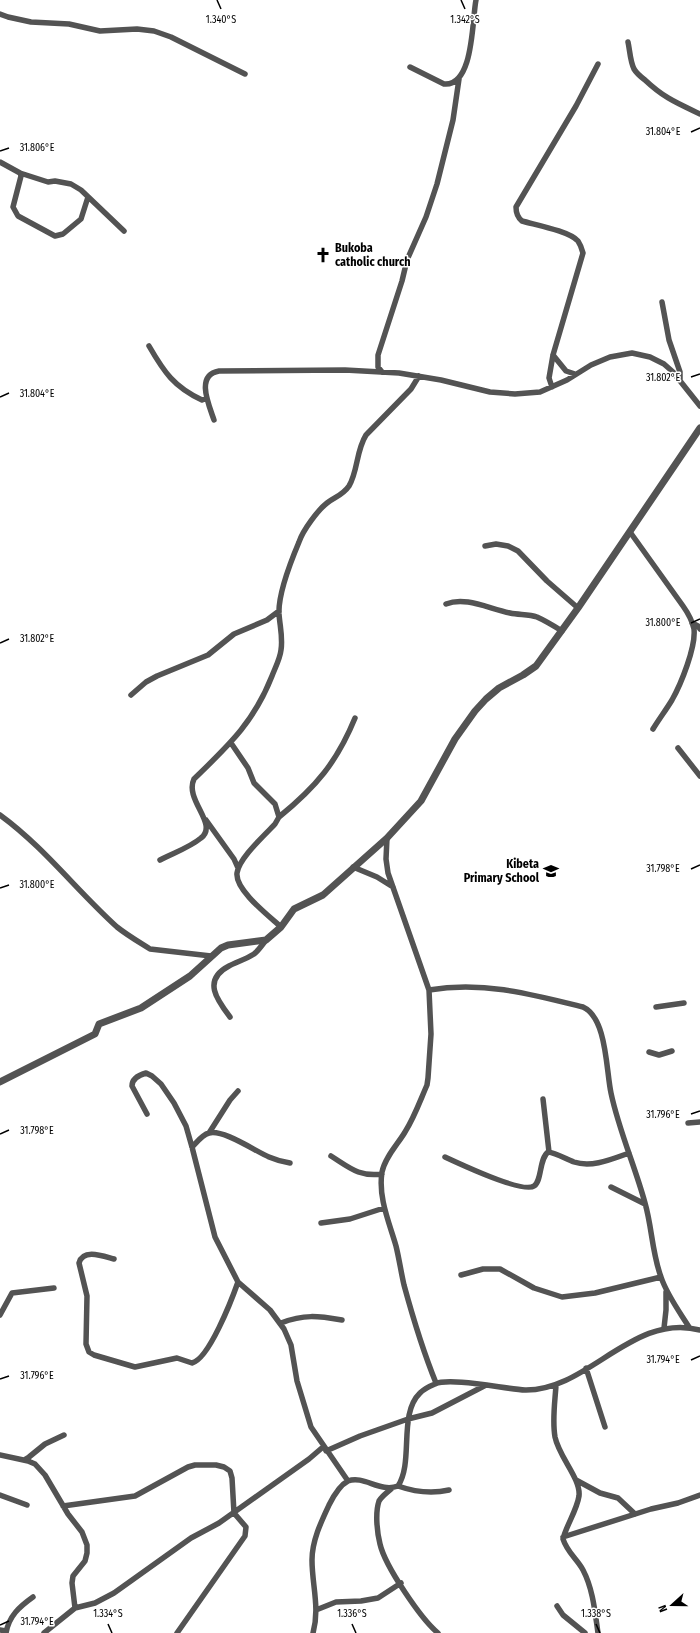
<svg xmlns="http://www.w3.org/2000/svg" width="700" height="1633" viewBox="0 0 700 1633" font-family="'Fira Sans Condensed',sans-serif">
  <rect width="100%" height="100%" fill="#fff"/>
  <g fill="none" stroke-linecap="round" stroke-linejoin="round">
    <path stroke="#535353" stroke-width="5.5" d="M0 14 8 17 31 22 69 24 100 31 137 29 154 31 171 37 245 74
      M628 42C630 51 630 61 634 69 637 74 641 77 645 80 664 98 677 103 700 114
      M410 67 444 84C474 87 472 19 476 0
      M0 162 20 173 21 176 13 207 18 216 55 236 63 234 81 219 88 197
      M20 173 48 182 55 181 71 184 81 190 124 231
      M662 302 669 340 680 372V380
      M149 346C164 372 174 387 202 400L207 398
      M553 355 566 371 575 374
      M382 372 378 367V355L402 281 407 260 426 217 437 184 453 120 459 79
      M552 387 549 378 553 355 583 253C582 249 580 244 578 241 569 231 536 225 522 221 517 217 516 213 516 207L576 106 598 64
      M214 420C209 405 195 375 219 371L345 370 399 373 441 380 490 392 515 394 540 392 567 380 591 365 610 357 632 353 650 357 664 364 673 372 700 406
      M630 532 683 606C688 613 692 620 694 629 696 647 681 684 672 700 666 710 659 719 653 729
      M485 546 496 544 508 546 518 551 547 581 578 608
      M446 604C466 596 489 609 510 613 519 615 529 614 537 617 546 621 554 626 562 631
      M692 623 698 626 700 629
      M131 695 146 682 157 676 208 655 234 634 267 620 279 611
      M231 743 248 768 254 783 275 804 279 817 275 824C265 835 239 858 237 873 235 890 269 916 281 927
      M678 748 700 776
      M0 815C44 847 77 891 117 927 127 935 139 942 150 949L211 956
      M279 817C316 787 337 762 355 718
      M206 820 234 859 238 868
      M387 838 386 859 388 873 429 990 431 1034 428 1078 427 1085C420 1101 414 1118 405 1132 398 1144 385 1157 382 1172 378 1197 389 1222 396 1246 399 1258 401 1272 404 1285 413 1318 423 1351 436 1383
      M160 860C173 853 189 848 201 838 219 824 184 800 194 779 229 745 254 722 272 676 275 668 280 659 281 650 283 638 280 627 279 614 278 594 291 561 299 542 303 530 318 510 327 503 335 497 343 495 349 486 358 471 356 451 366 435L411 389 419 376
      M353 867 377 877 393 887
      M429 990C483 981 531 994 583 1007 607 1018 606 1070 611 1093 619 1131 635 1166 645 1203 652 1227 652 1253 661 1277 667 1295 679 1311 689 1327
      M656 1007 684 1003
      M230 1017C217 1000 202 980 229 966 237 962 246 959 254 954 259 950 262 945 266 940
      M649 1052 659 1055 672 1051
      M543 1099 549 1152
      M147 1114 132 1086C132 1078 139 1075 146 1073L152 1076 161 1084 174 1103 186 1126 192 1147 215 1237 238 1282 270 1310 284 1329 291 1345 297 1381 311 1427 348 1481
      M688 1123 700 1122
      M209 1133 230 1100 238 1091
      M192 1147C197 1142 202 1135 209 1133 223 1129 255 1151 269 1157 276 1160 283 1162 290 1163
      M331 1156C350 1168 359 1177 382 1174
      M445 1157C458 1163 523 1194 534 1186 542 1181 539 1159 548 1152 556 1153 566 1159 574 1162 592 1168 612 1159 629 1153
      M611 1187 645 1204
      M321 1223 350 1219 384 1208
      M114 1259C103 1256 83 1248 79 1263L87 1296 86 1344 89 1352 94 1355 135 1367 177 1358 192 1363C209 1359 232 1299 238 1282
      M461 1275 483 1269H500L534 1288 562 1297 595 1293 661 1277
      M0 1315 12 1293 54 1288
      M281 1323C304 1314 318 1316 342 1320
      M664 1328 666 1310V1292
      M586 1368 605 1427
      M556 1385C555 1402 552 1420 555 1437 559 1457 581 1479 579 1496 577 1510 566 1526 563 1539 567 1552 577 1559 583 1570 593 1589 595 1612 598 1633
      M326 1451 360 1436 408 1419 432 1413 486 1385
      M0 1455 28 1461 35 1464 45 1475 68 1514 82 1532 87 1545V1553L85 1561 73 1576 72 1583 75 1608
      M24 1460 29 1457 45 1444 64 1435
      M576 1480 600 1493 618 1498 635 1514
      M398 1486C415 1492 432 1494 449 1490
      M392 1488C388 1492 382 1496 379 1501 375 1513 377 1532 380 1544 385 1566 421 1619 438 1633
      M0 1495 27 1505
      M63 1506 135 1496 188 1467 195 1465H216L224 1467 230 1471 232 1478 234 1513 246 1527 245 1536 177 1633
      M563 1537 651 1509 678 1503 700 1495
      M557 1606 563 1615 585 1633
      M316 1610 336 1602 361 1601 378 1598 401 1583
      M0 1630 6 1631
      M6 1633C9 1616 19 1607 33 1597
      M44 1633 75 1608 95 1603 114 1593 191 1538 219 1523 309 1459 323 1447
      M313 1633C320 1608 312 1585 312 1560 312 1541 321 1522 329 1505 333 1497 340 1485 348 1481 364 1475 380 1493 398 1486 414 1462 398 1414 420 1393 423 1390 430 1386 435 1384 450 1377 505 1389 525 1390 588 1391 633 1312 700 1330"/>
    <path stroke="#535353" stroke-width="7" d="M0 1082 95 1034 99 1024 141 1008 190 976 221 948 228 945 266 940 281 927 294 909 323 895 387 838 421 801 455 739 475 711 486 699 499 688 523 675 536 666 578 608 700 428"/>
  </g>
  <path fill="none" stroke="#000" stroke-width="1.5" d="M217 0 221 9M461 0 465 9M691 132 700 128M0 151 9 148M691 377 700 374M0 397 9 393M691 623 700 619M0 643 9 639M691 869 700 865M0 888 9 885M691 1114 700 1111M0 1134 9 1130M691 1360 700 1356M0 1379 9 1376M108 1624 112 1633M352 1624 356 1633M596 1624 600 1633M0 1625 9 1621"/>
  <defs>
    <symbol id="church-bare" viewBox="-9 -9 18 18"><path d="M-1.2-6h2.4v3.5h3.3v2.4h-3.3V6h-2.4V-.1h-3.3v-2.4h3.3Z" fill="#000" stroke="#fff" stroke-width="2.5" paint-order="stroke"/></symbol>
    <symbol id="school-bare" viewBox="-9 -9 18 18"><path d="M0-5L7-2L0 1L-7-2ZM-4 1L0 2.5L4 1V4Q0 6-4 4Z" fill="#000" stroke="#fff" stroke-width="2.5" paint-order="stroke"/></symbol>
  </defs>
  <g fill-rule="evenodd">
    <use href="#church-bare" x="312" y="244" width="22" height="22"/>
    <use href="#school-bare" x="540" y="860" width="22" height="22"/>
  </g>
  <g text-anchor="middle" stroke-width="3" stroke-linejoin="round" paint-order="stroke">
    <g font-size="12" font-weight="bold" fill="#000" stroke="#fff" text-anchor="start">
      <text x="335" y="252">Bukoba<tspan x="335" dy="14">catholic church</tspan></text>
      <text x="539" y="868" text-anchor="end">Kibeta<tspan x="539" dy="14">Primary School</tspan></text>
    </g>
  </g>
  <g font-size="10" text-anchor="middle" fill="#000" stroke="#fff" stroke-width="3" stroke-linejoin="round" paint-order="stroke">
    <text x="221" y="23">1.340°S</text>
    <text x="465" y="23">1.342°S</text>
    <text x="663" y="135">31.804°E</text>
    <text x="37" y="151">31.806°E</text>
    <text x="663" y="381">31.802°E</text>
    <text x="37" y="397">31.804°E</text>
    <text x="663" y="626">31.800°E</text>
    <text x="37" y="642">31.802°E</text>
    <text x="663" y="872">31.798°E</text>
    <text x="37" y="888">31.800°E</text>
    <text x="663" y="1118">31.796°E</text>
    <text x="37" y="1134">31.798°E</text>
    <text x="663" y="1363">31.794°E</text>
    <text x="37" y="1379">31.796°E</text>
    <text x="108" y="1617">1.334°S</text>
    <text x="352" y="1617">1.336°S</text>
    <text x="596" y="1617">1.338°S</text>
    <text x="37" y="1625">31.794°E</text>
  </g>
  <g transform="translate(672 1605) rotate(249)" stroke="#ffffff" stroke-width="3" paint-order="stroke">
  <path d="M0-3L7 15L0 10L-7 15Z" fill="#000000"/>
  <text y="-6" font-size="11" font-weight="bold" text-anchor="middle" fill="#000000">N</text>
  </g>
</svg>
